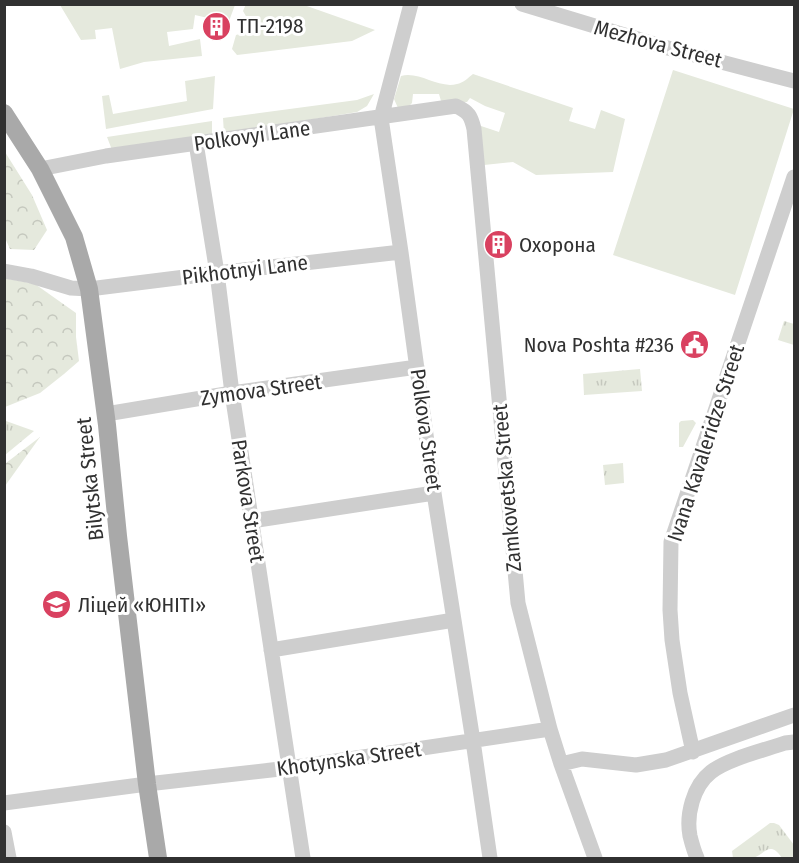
<svg xmlns="http://www.w3.org/2000/svg" width="799" height="863" viewBox="0 0 799 863" font-family="'Fira Sans Condensed',sans-serif">
  <defs>
    <pattern id="forest-crowns" width="20" height="18" patternUnits="userSpaceOnUse" patternTransform="scale(1.5)"><rect width="20" height="18" fill="#e5e9dd"/><path d="M2 6a3 3 0 1 1 6 0M12 15a3 3 0 1 1 6 0" fill="none" stroke="#c5c8be"/></pattern>
    <pattern id="park-tufts" width="24" height="20" patternUnits="userSpaceOnUse" patternTransform="scale(1.5)"><rect width="24" height="20" fill="#e5e9dd"/><path d="M3 7l-1-3M5 7V3M7 7l1-3M15 17l-1-3M17 17v-4M19 17l1-3" fill="none" stroke="#c5c8be"/></pattern>
  </defs>
  <rect width="100%" height="100%" fill="#fff"/>
  <path fill="#e5e9dd" d="M246 4 304 5 375 30 352 41 237 55 232 49 236 35 243 33 250 35 255 20 247 18 243 11Z
    M60 5H235L229 21 225 22 195 15 193 29 167 32 169 46 200 39 202 56 144 62 120 69 112 28 95 30 96 39 81 40Z
    M673 70 794 109 735 295 613 255Z
    M473 74 573 108 569 121 595 129 601 110 625 119 613 172 536 175 513 162 484 165 478 125 499 132 505 113 485 106 470 98 467 102 445 104 441 101 439 94H413L412 103 407 108H398L394 99 401 76C420 71 438 89 457 84 463 83 468 78 473 74Z
    M215 76 213 109 106 129 102 96 109 95 113 114 187 101 185 81Z
    M374 94 367 106 357 112 224 134 223 118 357 100Z
    M212 121V134L112 150 107 137Z
    M693 420 696 423 683 447H679V423L681 421Z"/>
  <path fill="url(#forest-crowns)" d="M5 152 32 195 47 230 34 250 10 249 5 238Z
    M4 278 35 284 76 313V337L79 361 64 374 40 393 5 407Z
    M40 437 5 486V462L6 463Z"/>
  <path fill="url(#park-tufts)" d="M784 321 794 324V345L778 340Z
    M640 369 642 391 584 395 583 374Z
    M6 421 34 431 5 455 4 423Z
    M623 463 624 483 605 485 603 465Z
    M770 823H774L779 825 794 845V858H782C770 840 765 854 753 858 747 860 739 859 733 858L732 851Z"/>
  <g fill="none" stroke-linecap="round" stroke-linejoin="round">
    <path stroke="#cecece" stroke-width="15" d="M411 4 381 118 401 252 434 493 473 741 490 858
      M522 4 664 47 794 81
      M196 143 217 273 232 393 303 858
      M40 169 106 156 456 106C469 112 471 116 474 129L518 603 550 729 561 764 595 858
      M4 271 31 276 71 288 89 289 217 273 401 252
      M106 414 232 393 417 367
      M251 521 434 493
      M271 650 454 620
      M693 752 680 693 672 640 670 610 671 542 794 177
      M561 764 582 759 636 765 666 760 794 715
      M4 803 147 784 289 768 550 729
      M4 832 9 858
      M697 858C694 851 692 844 690 836 686 815 693 786 711 772 727 759 765 750 785 743L794 742"/>
    <path stroke="#a9a9a9" stroke-width="18" d="M4 113 40 169 74 237 89 289 107 425 118 536 147 784 158 858"/>
  </g>
  <defs>
    <symbol id="building-disc" viewBox="-11 -11 22 22"><circle r="9.5" fill="#d94160" stroke="#fff"/><path d="M-4-6H4V6H1V3H-1V6H-4ZM-2.5-4.3h1.7v1.8h-1.7ZM.8-4.3h1.7v1.8H.8ZM-2.5-1h1.7V.8h-1.7ZM.8-1h1.7V.8H.8Z" fill="#fff"/></symbol>
    <symbol id="civic-disc" viewBox="-11 -11 22 22"><circle r="9.5" fill="#d94160" stroke="#fff"/><path d="M-.6-6.5H3V-4.5H.6V-3L4-1V1h2V6H-6V1h2V-1L-.6-3ZM-1.2 2.5V6h2.4V2.5Z" fill="#fff"/></symbol>
    <symbol id="school-disc" viewBox="-11 -11 22 22"><circle r="9.5" fill="#d94160" stroke="#fff"/><path d="M0-5L7-2L0 1L-7-2ZM-4 1L0 2.5L4 1V4Q0 6-4 4Z" fill="#fff"/></symbol>
  </defs>
  <g fill-rule="evenodd">
    <use href="#building-disc" x="200" y="10" width="33" height="33"/>
    <use href="#building-disc" x="482" y="228" width="33" height="33"/>
    <use href="#civic-disc" x="678" y="328" width="33" height="33"/>
    <use href="#school-disc" x="40" y="588" width="33" height="33"/>
  </g>
  <g text-anchor="middle" stroke-width="6" stroke-linejoin="round" paint-order="stroke">
    <g font-size="21" fill="#313131" stroke="#fff" text-anchor="start">
      <text x="237" y="33">ТП-2198</text>
      <text x="519" y="252">Охорона</text>
      <text x="674" y="352" text-anchor="end">Nova Poshta #236</text>
      <text x="78" y="612">Ліцей «ЮНІТІ»</text>
    </g>
    <g font-size="21" fill="#313131" stroke="#fff">
      <text transform="translate(658 44) rotate(15)" y="7">Mezhova Street</text>
      <text transform="translate(252 136) rotate(-8)" y="7">Polkovyi Lane</text>
      <text transform="translate(245 270) rotate(-7)" y="7">Pikhotnyi Lane</text>
      <text transform="translate(261 390) rotate(-8)" y="7">Zymova Street</text>
      <text transform="translate(426 430) rotate(82)" y="7">Polkova Street</text>
      <text transform="translate(706 443) rotate(-72)" y="7">Ivana Kavaleridze Street</text>
      <text transform="translate(90 479) rotate(-96)" y="7">Bilytska Street</text>
      <text transform="translate(507 488) rotate(-95)" y="7">Zamkovetska Street</text>
      <text transform="translate(248 501) rotate(81)" y="7">Parkova Street</text>
      <text transform="translate(349 759) rotate(-8)" y="7">Khotynska Street</text>
    </g>
  </g>
  <rect width="799" height="863" fill="none" stroke="#313131" stroke-width="12"/>
</svg>
